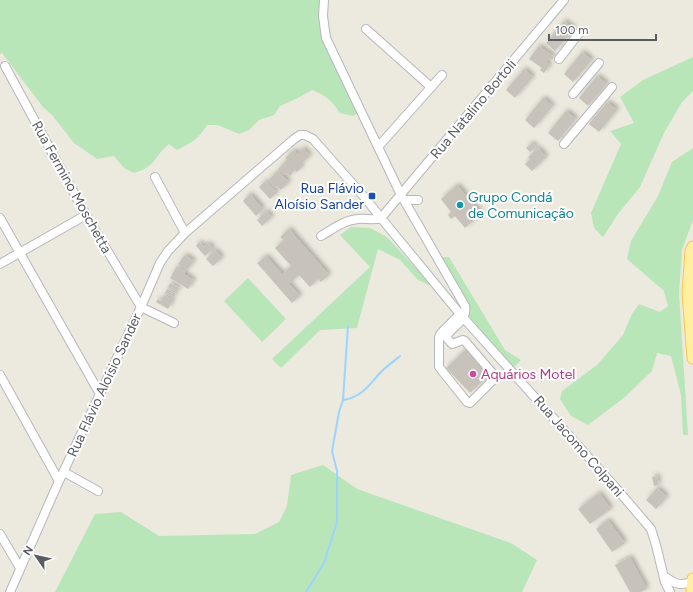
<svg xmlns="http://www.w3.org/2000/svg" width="693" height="592" viewBox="0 0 693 592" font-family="Figtree,sans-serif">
  <defs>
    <filter id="shadow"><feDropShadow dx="2.5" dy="-2.5" stdDeviation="2" flood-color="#0004"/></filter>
  </defs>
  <rect width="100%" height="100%" fill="#ece9de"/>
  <path fill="#b9e6b8" d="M0 0H324L326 38 361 111 353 116 340 113C331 100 327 96 312 90L298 98 280 106 274 115 259 120 249 130 239 134 218 125H207C199 139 191 143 177 150L169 144C153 157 156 167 134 173L124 168 114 156 97 159 74 143 52 115 43 107 2 53 0 54Z
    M693 57V91L682 102 664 133 640 187 618 214 603 237 594 228 591 213 621 144 610 131 634 123 620 97 643 80Z
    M693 148V220L682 250 679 293 688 435H683L681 395 671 356 657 353 652 371 625 397 588 425 571 416 560 399 562 391 597 365 623 335 632 314 639 304 660 312 668 306 664 291 627 259 631 241 658 196 672 162Z
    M351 227 370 228 387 237 433 287 418 280 400 260 378 249 357 328 320 330 281 368 272 359 370 267 340 235Z
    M436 257H449L505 350 521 360 511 370 464 318 466 312Z
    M248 278 286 319 262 342 224 301Z
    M323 465 357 489 511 543 537 560 522 592H55L95 514 121 512 159 536 255 534 279 522 287 506 291 475Z"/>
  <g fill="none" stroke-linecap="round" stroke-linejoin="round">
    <path stroke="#9bd5ff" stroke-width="2" d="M344 400C364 395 368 386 381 372 387 366 394 361 400 356
      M306 592 324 563 337 522V471L332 451 339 412 343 400 348 326"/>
  </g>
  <path fill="#c7c3bb" filter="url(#shadow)" d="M564 21 574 29 555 51 546 43Z
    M539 46 554 57 552 60 549 58 546 62 550 65 544 73 540 70 542 68 529 59Z
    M582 52 592 60 573 82 564 74Z
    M524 69 533 77 515 98 506 90Z
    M597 76 607 84 588 106 579 98Z
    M543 98 553 106 534 128 525 120Z
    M607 102 617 110 599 132 589 124Z
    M566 111 576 119 558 141 548 133Z
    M532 143 536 147 530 152 526 148Z
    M303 148 310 156 300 165 302 167 297 172 295 170 290 176 287 173 284 175 278 169 287 160 285 158 294 150 297 154Z
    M538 148 546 157 532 171 525 164 530 159 528 157Z
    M278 171 289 182 281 190 277 186 275 188 268 180Z
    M266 181 277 193 270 199 259 187Z
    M457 185 481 214 465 228 455 216 451 219 448 215 451 212 441 199Z
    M250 194 263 209 256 216 243 201Z
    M266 211 272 217 262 226 257 220Z
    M289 229 329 275 321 282 318 279 310 287 299 275 289 284 300 296 292 303 257 263 266 256 282 274 291 266 275 248 284 240 280 237Z
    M199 242 204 247 208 243 213 249 205 256 196 246Z
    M215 250 222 258 213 266 206 259Z
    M185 255 194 261 187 270 178 264Z
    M177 266 186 271 184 274 194 280 188 289 170 278Z
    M170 283 179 288 177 292 168 287Z
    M167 289 176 294 173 298 165 293Z
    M164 295 173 300 168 309 156 302 158 299 161 301Z
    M467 348 490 373 470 393 446 368Z
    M657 476 659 485 654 486 652 477Z
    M657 488 667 497 656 509 646 500Z
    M599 493 611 509 590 524 578 509Z
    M608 520 625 543 612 552 596 529Z
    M630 557 647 589 641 592H630L615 565Z"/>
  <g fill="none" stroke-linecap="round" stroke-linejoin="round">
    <defs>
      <path id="minor" d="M324 0 323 16 326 38 401 195 465 306C468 321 453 325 446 337L452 344 463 340 465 341 494 375 493 380 470 403 467 402 439 367V337L441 333 460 314
        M366 29 431 87
        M559 59 580 32
        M5 66 86 215 141 307 174 323
        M573 94 599 63
        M564 144 612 87
        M378 147 442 75
        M155 177 185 233
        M404 200H418
        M0 218 100 394
        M381 218 564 0
        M321 236C333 229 344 220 358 219 366 218 373 221 381 218
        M0 264 86 215
        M0 375 59 481
        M64 472 98 491
        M0 534 20 568
        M664 576C675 584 679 586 692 582
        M10 592 59 481 141 307 160 263 168 251 185 233 294 139 300 135H305L313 139 366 199 381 218 460 314 616 488 651 529 656 545 665 582 670 592"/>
      <path id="major" d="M693 247 691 251 688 293 693 358
        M692 592 693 579"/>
    </defs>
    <use href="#minor" stroke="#b5b7bd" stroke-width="10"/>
    <use href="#major" stroke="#fac749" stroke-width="13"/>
    <use href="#minor" stroke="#fff" stroke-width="8"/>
    <use href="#major" stroke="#ffefa0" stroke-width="11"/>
  </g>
  <rect fill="#1a4fb4" stroke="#fff" stroke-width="1.5" x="368" y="192" width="8" height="8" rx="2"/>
  <circle fill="#0f9aa8" stroke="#fff" stroke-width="1.5" cx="460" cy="205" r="4"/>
  <circle fill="#d1479c" stroke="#fff" stroke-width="1.5" cx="473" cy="374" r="4"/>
  <g text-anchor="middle" stroke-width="4" stroke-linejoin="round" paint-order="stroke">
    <g font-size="14" fill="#585c61" stroke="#fff">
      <text transform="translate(473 109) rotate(-50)" y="5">Rua Natalino Bortoli</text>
      <text transform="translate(72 187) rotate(61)" y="5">Rua Fermino Moschetta</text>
      <text transform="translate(104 385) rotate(-65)" y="5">Rua Flávio Aloísio Sander</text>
      <text transform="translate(579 446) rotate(49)" y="5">Rua Jacomo Colpani</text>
    </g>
    <g font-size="14" fill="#164399" stroke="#fff" text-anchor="end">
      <text x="364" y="193">Rua Flávio<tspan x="364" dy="16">Aloísio Sander</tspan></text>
    </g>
    <g font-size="14" fill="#0d838f" stroke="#fff" text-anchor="start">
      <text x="468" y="202">Grupo Condá<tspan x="468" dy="16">de Comunicação</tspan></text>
    </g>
    <g font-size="14" fill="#b23c85" stroke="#fff" text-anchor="start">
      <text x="481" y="379">Aquários Motel</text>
    </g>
  </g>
  <g transform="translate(36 556) rotate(304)" stroke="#ffffff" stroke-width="3" paint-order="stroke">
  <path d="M0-3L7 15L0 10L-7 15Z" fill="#585c61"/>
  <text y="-6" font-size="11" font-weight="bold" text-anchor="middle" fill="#585c61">N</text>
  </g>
  <path d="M549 34v6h107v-6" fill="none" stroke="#585c61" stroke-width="2"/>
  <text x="555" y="34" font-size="12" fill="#585c61" stroke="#ffffff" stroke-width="3" paint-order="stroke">100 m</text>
</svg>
